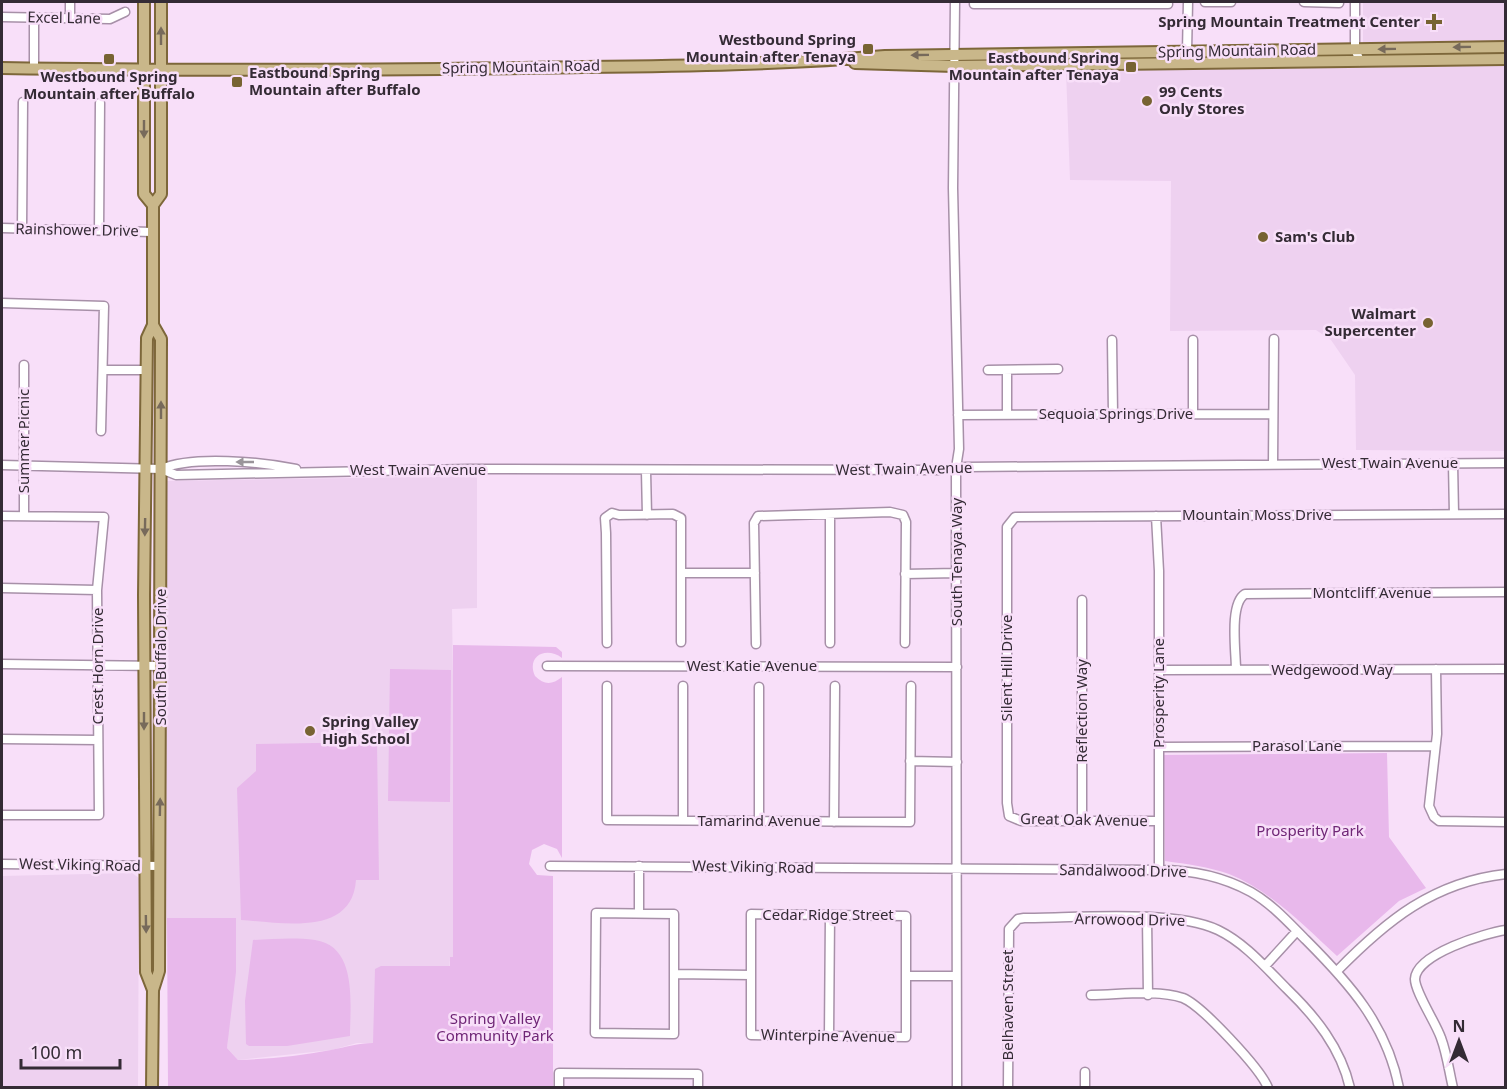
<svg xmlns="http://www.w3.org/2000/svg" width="1507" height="1089" viewBox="0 0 1507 1089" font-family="'Noto Sans',sans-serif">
  <rect width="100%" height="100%" fill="#f8dff9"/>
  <path fill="#eed1f0" d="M1363 2H1505V42L1363 44Z
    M1505 66V451L1356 450 1355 375 1331 340 1316 330 1170 331 1171 181 1070 180 1066 71Z
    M477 476V608L452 609 455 817 453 957H450L449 980 385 1043H357L332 1050 238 1060 227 1048 236 919 167 918 166 481Z
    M132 873 139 878 138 1087H2V876Z"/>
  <path fill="#e8b8eb" d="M453 645 556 647 562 652V658C546 646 526 656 535 676 544 685 552 685 562 677V858L557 849 544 844 532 850 529 864 537 875 553 876V1087H168L167 918H236V972L227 1048 238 1060C269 1059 301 1056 331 1050 346 1047 358 1043 373 1043L375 969 381 966H450V957H453Z
    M390 669 451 670 450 802 388 801Z
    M377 742 379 880H356C352 938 280 922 241 920L237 788 256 771V744Z
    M1387 753 1389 837 1426 888 1399 901 1337 956C1304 926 1271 891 1229 874 1209 867 1187 864 1165 861L1164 755Z
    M253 940C273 939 295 937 315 940 358 946 350 1005 350 1036L287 1046H249L246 1044 245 1001Z"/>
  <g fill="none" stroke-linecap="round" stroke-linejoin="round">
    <defs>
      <path id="minor" d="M955 2 953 188 959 449 956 468 957 1088
        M1205 2H1231
        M1304 2 1339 3
        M1355 2V49L1360 61
        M974 4H1168
        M2 17 110 19 125 12
        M70 18V2
        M1187 52 1188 2
        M34 68V17
        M2 228 152 232
        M22 229 23 102
        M99 230 100 103
        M2 303 104 306 101 431
        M1112 340 1113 414
        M1193 340V414
        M24 365V516
        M103 370H147
        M988 370 1058 369
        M1007 370V415
        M958 415 1273 414
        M1453 463 1454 514
        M1273 464 1274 339
        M2 465 161 469 176 475 469 469 938 470 966 467 1506 463
        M161 469C193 455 262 462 296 469
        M646 471 647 515
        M2 516 104 517 97 590 99 815H2
        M1156 516 1159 571V870
        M681 573H755
        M905 574 957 573
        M2 588 97 590
        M607 643 606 533 605 518 612 513 619 515 673 514 681 518V642
        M830 643V514
        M756 644 754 523 758 516 890 512 903 515 906 522 905 643
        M2 664 161 666
        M547 666 957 667
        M1436 669 1437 734 1429 806 1434 817 1439 821 1506 822
        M1159 670 1506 669
        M1236 670C1236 651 1229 604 1245 594L1506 592
        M607 686V820L910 822 911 686
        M2 739 98 740
        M1159 747 1435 746
        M910 761 957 762
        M683 820V686
        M759 821V687
        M1082 821V600
        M1159 821H1021L1009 816 1007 803V527L1015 517 1506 514
        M834 822 835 686
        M2 864 159 866
        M550 866 1159 870C1191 870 1222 876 1251 892 1272 904 1289 923 1306 940 1349 983 1387 1025 1399 1088
        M596 913 674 914V1034L595 1033Z
        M639 913V866
        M751 914 906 916V1037L751 1035Z
        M1147 918 1148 995
        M1265 966 1297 931
        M1337 971C1386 921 1433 882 1506 874
        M674 974 751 975
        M906 976H956
        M1091 995C1119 995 1156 989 1183 998 1201 1005 1261 1069 1268 1088
        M829 1036 830 915
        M1085 1072V1088
        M559 1088V1073L698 1074V1088
        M1008 1088 1009 929 1018 919 1024 918C1075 918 1174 909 1218 930 1245 943 1266 968 1287 989 1315 1016 1341 1048 1350 1088
        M1453 1088C1449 1071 1447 1054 1441 1038 1436 1023 1415 992 1415 979 1416 954 1485 933 1506 930"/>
      <path id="major" d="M144 2V194L153 205
        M855 63 954 66 1506 59
        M2 68C175 71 349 70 523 68 643 66 765 66 885 56L1506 47
        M153 990 146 972 144 595 147 338 153 325V205L161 194V2
        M152 1088 153 990 159 971 161 339 153 325"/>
    </defs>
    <use href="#minor" stroke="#a790a8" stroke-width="11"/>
    <use href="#major" stroke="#7d673a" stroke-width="14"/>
    <use href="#minor" stroke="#fff" stroke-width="8"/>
    <use href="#major" stroke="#c9b78a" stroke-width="10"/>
  </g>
  <defs><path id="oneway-solid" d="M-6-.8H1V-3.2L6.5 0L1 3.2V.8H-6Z" transform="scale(1.5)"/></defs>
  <g fill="#776a5b">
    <use href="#oneway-solid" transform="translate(161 36) rotate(-90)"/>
    <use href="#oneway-solid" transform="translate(1462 47) rotate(179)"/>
    <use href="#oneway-solid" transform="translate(1387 49) rotate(179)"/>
    <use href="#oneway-solid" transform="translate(920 55) rotate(179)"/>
    <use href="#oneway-solid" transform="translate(144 129) rotate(90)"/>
    <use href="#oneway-solid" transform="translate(161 410) rotate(-90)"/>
    <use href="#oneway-solid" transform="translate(145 527) rotate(91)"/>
    <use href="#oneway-solid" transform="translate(144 721) rotate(90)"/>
    <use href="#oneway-solid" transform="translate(160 807) rotate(-89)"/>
    <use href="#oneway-solid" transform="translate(146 924) rotate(89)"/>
  </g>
  <use fill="#9a959a" href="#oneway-solid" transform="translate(245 462) rotate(-180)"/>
  <g fill="#776332" stroke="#f8dff9" stroke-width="2">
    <path d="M1431 13h6v6h6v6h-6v6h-6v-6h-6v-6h6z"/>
    <rect x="862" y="43" width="12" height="12" rx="3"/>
    <rect x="103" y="53" width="12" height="12" rx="3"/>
    <rect x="1125" y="61" width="12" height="12" rx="3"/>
    <rect x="231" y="76" width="12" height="12" rx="3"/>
    <circle cx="1147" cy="101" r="6"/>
    <circle cx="1263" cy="237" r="6"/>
    <circle cx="1428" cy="323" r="6"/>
    <circle cx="310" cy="731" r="6"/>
  </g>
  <g text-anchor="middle" stroke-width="5" stroke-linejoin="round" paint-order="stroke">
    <g font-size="15" fill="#342b35" stroke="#f8dff9">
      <text transform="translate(64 18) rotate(1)" y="5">Excel Lane</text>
      <text transform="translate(1237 51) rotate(-1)" y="5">Spring Mountain Road</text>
      <text transform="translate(521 67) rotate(-1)" y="5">Spring Mountain Road</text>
      <text transform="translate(77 230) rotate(1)" y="5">Rainshower Drive</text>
      <text x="1116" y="419">Sequoia Springs Drive</text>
      <text transform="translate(24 441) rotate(-90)" y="5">Summer Picnic</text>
      <text x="1390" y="468">West Twain Avenue</text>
      <text transform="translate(904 469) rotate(-1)" y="5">West Twain Avenue</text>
      <text x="418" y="475">West Twain Avenue</text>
      <text x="1257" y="520">Mountain Moss Drive</text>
      <text transform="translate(957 562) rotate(-90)" y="5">South Tenaya Way</text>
      <text x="1372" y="598">Montcliff Avenue</text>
      <text transform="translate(161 657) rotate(-90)" y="5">South Buffalo Drive</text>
      <text transform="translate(98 666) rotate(-90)" y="5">Crest Horn Drive</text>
      <text x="752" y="671">West Katie Avenue</text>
      <text transform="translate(1007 668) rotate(-90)" y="5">Silent Hill Drive</text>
      <text x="1332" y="675">Wedgewood Way</text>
      <text transform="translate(1159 693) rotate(-90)" y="5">Prosperity Lane</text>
      <text transform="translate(1082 711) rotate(-90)" y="5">Reflection Way</text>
      <text x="1297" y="751">Parasol Lane</text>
      <text transform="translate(1084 820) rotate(1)" y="5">Great Oak Avenue</text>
      <text x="759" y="826">Tamarind Avenue</text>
      <text transform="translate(80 865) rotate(1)" y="5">West Viking Road</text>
      <text transform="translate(753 867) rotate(1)" y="5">West Viking Road</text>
      <text transform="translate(1123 871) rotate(1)" y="5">Sandalwood Drive</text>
      <text x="828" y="920">Cedar Ridge Street</text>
      <text transform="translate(1130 920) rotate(1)" y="5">Arrowood Drive</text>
      <text transform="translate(1008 1005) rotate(-90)" y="5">Belhaven Street</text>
      <text transform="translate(828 1036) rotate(1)" y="5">Winterpine Avenue</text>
    </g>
    <g font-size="15" font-weight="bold" fill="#342b35" stroke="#f8dff9" text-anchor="end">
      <text x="1420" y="27">Spring Mountain Treatment Center</text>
      <text x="856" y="45">Westbound Spring<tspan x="856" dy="17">Mountain after Tenaya</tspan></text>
      <text x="1119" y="63">Eastbound Spring<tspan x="1119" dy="17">Mountain after Tenaya</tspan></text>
      <text x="249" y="78" text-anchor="start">Eastbound Spring<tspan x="249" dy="17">Mountain after Buffalo</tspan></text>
      <text x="109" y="82" text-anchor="middle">Westbound Spring<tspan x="109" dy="17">Mountain after Buffalo</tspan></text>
      <text x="1159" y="97" text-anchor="start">99 Cents<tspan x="1159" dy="17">Only Stores</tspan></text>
      <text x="1275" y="242" text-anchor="start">Sam's Club</text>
      <text x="1416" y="319">Walmart<tspan x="1416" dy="17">Supercenter</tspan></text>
      <text x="322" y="727" text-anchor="start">Spring Valley<tspan x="322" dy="17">High School</tspan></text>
    </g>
    <g font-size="15" fill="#6f2676" stroke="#f8dff9">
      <text x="1310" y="836">Prosperity Park</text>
      <text x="495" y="1024">Spring Valley<tspan x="495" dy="17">Community Park</tspan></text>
    </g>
  </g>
  <rect width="1507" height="1089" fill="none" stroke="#342b35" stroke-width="6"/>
  <g transform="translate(1459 1041)" stroke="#f8dff9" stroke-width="4.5" paint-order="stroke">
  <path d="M0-4.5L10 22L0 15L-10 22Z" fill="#342b35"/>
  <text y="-9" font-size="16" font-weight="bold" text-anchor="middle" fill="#342b35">N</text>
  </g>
  <path d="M21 1059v9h99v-9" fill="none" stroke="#342b35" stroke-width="3"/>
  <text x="30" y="1059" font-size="18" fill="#342b35" stroke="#f8dff9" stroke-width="4.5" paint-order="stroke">100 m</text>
</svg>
